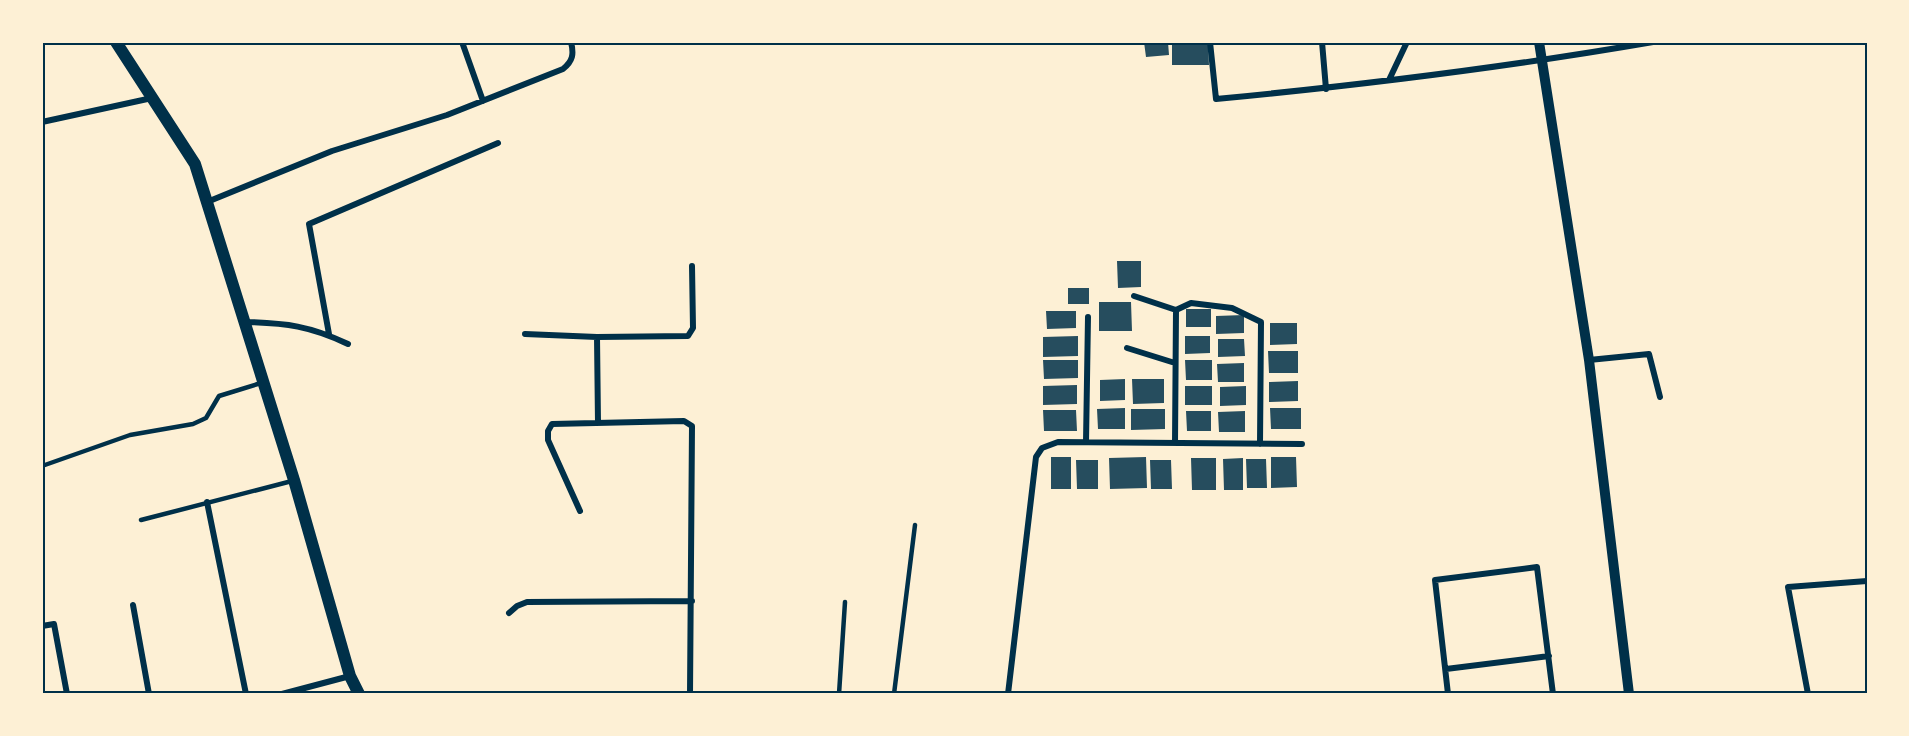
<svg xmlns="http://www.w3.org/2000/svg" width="1909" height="736" viewBox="0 0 1909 736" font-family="'Open Sans',sans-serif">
  <rect width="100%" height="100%" fill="#fdf0d5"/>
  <path fill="#264d5e" d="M1144 42H1168L1169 55 1146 57Z
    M1172 42H1208L1209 65H1172Z
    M1117 261H1141V287L1118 288Z
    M1068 288H1089V304H1068Z
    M1099 302H1131L1132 331H1099Z
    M1186 309H1211V327H1186Z
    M1046 311H1076V328L1047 329Z
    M1244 315V333L1216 334V316Z
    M1270 323H1297V344L1270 345Z
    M1078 336V356L1043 357V337Z
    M1185 336H1210V353L1185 354Z
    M1218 339H1244L1245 356 1218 357Z
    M1268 351H1298V373H1269Z
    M1043 360H1078V378L1044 379Z
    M1185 360H1212V380H1186Z
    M1244 363V382H1218L1217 364Z
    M1125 379V400L1100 401V380Z
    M1132 379H1164V403L1133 404Z
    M1298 381V401L1269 402V382Z
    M1077 385V404L1043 405V386Z
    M1185 386H1212V405H1185Z
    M1246 386V405L1220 406V387Z
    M1125 408V429H1098L1097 409Z
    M1270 408H1301V429H1271Z
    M1131 409H1165V429L1131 430Z
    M1043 410H1076L1077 431H1044Z
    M1186 411H1211V431H1187Z
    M1245 411V432H1219L1218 412Z
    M1051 457H1071V489H1051Z
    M1146 457 1147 488 1110 489 1109 458Z
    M1271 457H1296L1297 487 1271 488Z
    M1191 458H1216V490H1192Z
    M1243 458V490H1224L1223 459Z
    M1246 459H1266L1267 488H1247Z
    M1076 460H1098V489H1077Z
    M1150 460H1171L1172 489H1151Z"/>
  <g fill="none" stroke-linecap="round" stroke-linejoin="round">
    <path stroke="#003049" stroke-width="4.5" d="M42 466 130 435 193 424 206 418 219 396 261 383
      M141 520 292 481
      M839 694 845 602
      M894 694 915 525"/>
    <path stroke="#003049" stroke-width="6" d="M462 42 483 101
      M1210 42 1216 99C1362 85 1508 67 1653 42
      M1322 42 1326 89
      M1389 80 1407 42
      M42 122 152 98
      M207 202 332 151 447 115 563 69C573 61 574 54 571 42
      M1134 296 1176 310 1191 303 1232 308 1261 322 1260 444
      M245 322C286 323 310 326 348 344
      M329 334 309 224 498 143
      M525 334 597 337 688 336 693 328 692 266
      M597 337 598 423
      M1127 348 1175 363
      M1589 360 1649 354 1660 397
      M1086 442 1088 317
      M1175 443 1176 310
      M207 502 246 694
      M580 511 548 440V431L552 424 684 421 692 426 690 694
      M133 605 149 694
      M509 613 517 606 527 602 692 601
      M42 626 54 624 67 694
      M1446 669 1549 656
      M282 694 350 676
      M1008 694 1036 457 1042 448 1058 442 1302 444
      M1448 694 1435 580 1537 567 1553 694
      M1808 694 1788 587 1867 581"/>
    <path stroke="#003049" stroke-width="10" d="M1539 42 1589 360 1629 694"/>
    <path stroke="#003049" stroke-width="12" d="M116 42 195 164 294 480 350 676 359 694"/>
  </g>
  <rect width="1909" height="736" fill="none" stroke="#fdf0d5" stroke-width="87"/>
  <rect x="44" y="44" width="1822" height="648" fill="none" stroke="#003049" stroke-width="2"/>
</svg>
